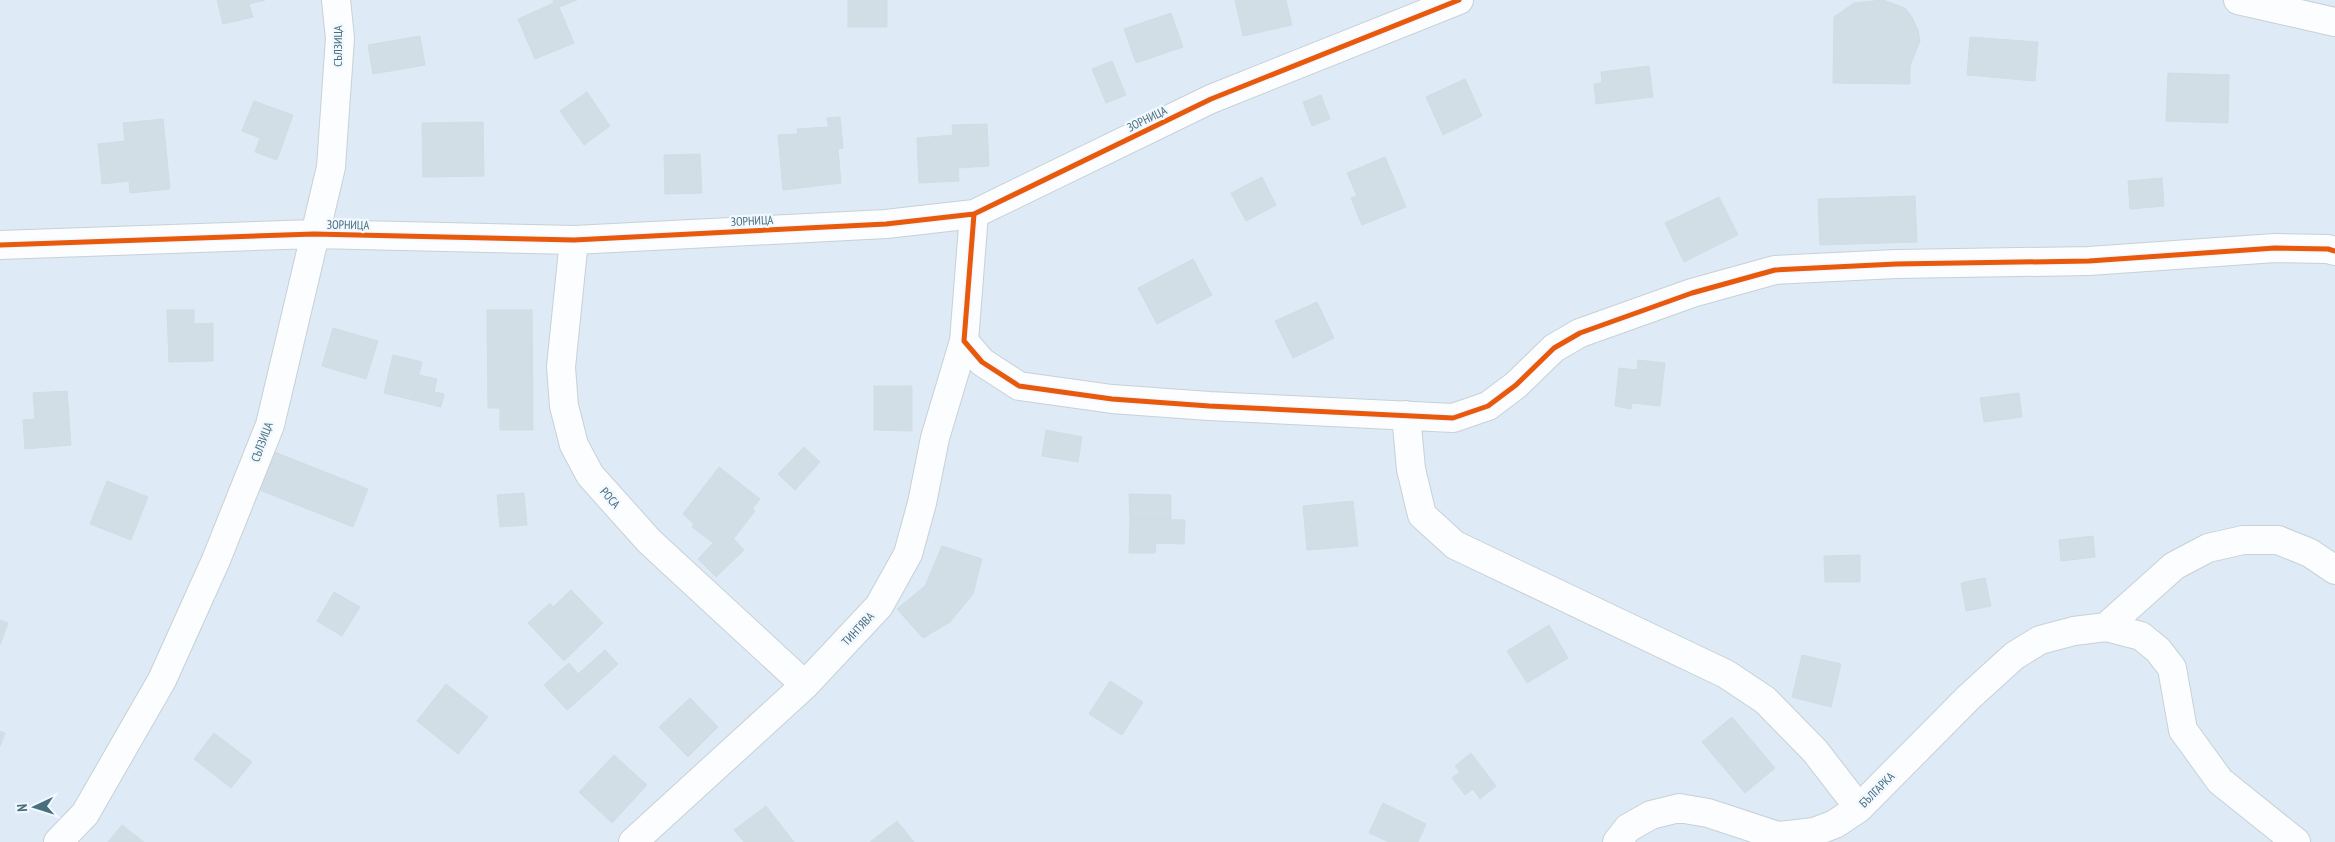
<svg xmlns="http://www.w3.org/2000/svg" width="2335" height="842" viewBox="0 0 2335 842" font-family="'PT Sans Narrow',sans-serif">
  <rect width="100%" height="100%" fill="#eef4fa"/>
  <path fill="#deeaf6" d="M0 0H2335V842H0Z"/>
  <path fill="#d2dee5" stroke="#d0dde3" d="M217 0H265L249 4 253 17 223 24Z
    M553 0H577L559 7 574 43 535 59 518 19 554 3Z
    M848 0H887V27H848Z
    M1235 0H1286L1292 25 1243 36Z
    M1883 0 1905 8 1912 17 1918 30 1920 41 1910 66V84L1833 83 1834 17 1854 3Z
    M1171 13 1183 47 1136 63 1124 29Z
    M420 36 425 65 373 74 368 45Z
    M1970 37 2038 42 2035 81 1967 75Z
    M1112 61 1126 95 1106 103 1092 69Z
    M1649 66 1653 97 1596 104 1594 84 1602 83 1601 72Z
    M2168 73 2229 75 2228 123 2166 121Z
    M1465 79 1482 116 1443 135 1426 97Z
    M587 92 610 126 584 145 560 111Z
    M1321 95 1330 119 1312 126 1303 102Z
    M254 101 293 115 277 160 255 152 260 138 242 131Z
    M840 117 843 148 838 149 841 183 783 190 778 135 798 134 797 129 829 127 827 118Z
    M163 119 170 189 130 193 129 181 102 184 98 144 125 141 123 123Z
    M483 122 484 176 423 177 422 123Z
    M987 124 989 166 958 168 959 181 919 183 917 138 953 135 952 125Z
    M700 154 702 193 665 194 664 155Z
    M1385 157 1406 207 1362 225 1351 198 1357 196 1347 173Z
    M1262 177 1276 205 1246 221 1231 193Z
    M2162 178 2164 206 2130 209 2128 181Z
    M1915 196 1917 242 1820 245 1818 199Z
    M1719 197 1738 235 1684 262 1665 223Z
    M1193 259 1212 295 1157 324 1138 288Z
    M1317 302 1334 338 1293 358 1275 321Z
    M167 310H194V324L213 323V361L169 362Z
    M487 310H532L533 430H500V408H488Z
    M333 328 378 341 366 379 322 366Z
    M393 355 422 362 413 400 384 393Z
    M1638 360 1665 363 1660 406 1632 403 1631 409 1615 406 1619 368 1637 370Z
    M419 375 437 379 434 392 444 394 441 407 413 400Z
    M874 386H912V431L874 430Z
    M67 391 71 445 25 449 23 420 35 419 33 393Z
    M2019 393 2022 417 1984 422 1980 398Z
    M1046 430 1082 437 1078 462 1042 456Z
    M804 447 820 462 795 490 778 474Z
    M272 451 368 489 353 527 257 489Z
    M719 467 760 499 752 509 755 511 724 551 692 527 694 524 683 514Z
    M107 481 148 497 131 540 90 524Z
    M524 493 527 525 500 527 497 495Z
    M1129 494 1171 495V519H1130Z
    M1353 501 1358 546 1307 550 1303 506Z
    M1130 519 1185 520 1184 544 1156 543 1155 553H1129Z
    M2093 536 2095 557 2061 561 2059 540Z
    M734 539 744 550 716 577 698 559 713 543 724 551Z
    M942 546 982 559 973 594 950 622 923 638 897 609 925 586Z
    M1860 555V582H1825L1824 556Z
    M1985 578 1991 606 1966 611 1961 583Z
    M571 590 603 623 564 661 528 623 550 603 553 607Z
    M334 592 360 607 342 636 317 621Z
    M0 620 8 623 0 645Z
    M1549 625 1568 658 1527 683 1507 651Z
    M605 650 618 664 591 689 578 674Z
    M1802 655 1841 664 1831 707 1792 697Z
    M569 663 591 689 567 710 544 685Z
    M1110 681 1143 702 1122 735 1089 714Z
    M446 684 488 717 458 754 417 721Z
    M690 698 718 727 688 757 659 727Z
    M1732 717 1775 768 1745 793 1702 742Z
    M0 731 5 733 0 746Z
    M214 733 252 762 231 788 194 759Z
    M1471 753 1496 786 1480 799 1473 789 1465 795 1452 778 1460 772 1455 766Z
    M614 755 647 785 612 823 579 792Z
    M1383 803 1426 824 1418 842H1389L1369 833Z
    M766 806 794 842H744L734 830Z
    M897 821 914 842H870Z
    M122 825 144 842H108Z"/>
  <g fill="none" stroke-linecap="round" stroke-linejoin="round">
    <defs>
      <path id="minor" d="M2238 0 2335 22
        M974 214 964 341 982 362 1019 386 1112 399 1209 406 1453 418 1488 406 1516 385 1554 348 1580 333 1692 293 1775 270 1896 264 2089 261 2275 248 2328 249 2335 251
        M574 240 561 367 564 406 574 445 590 475 649 541 805 685
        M0 245 314 234 574 240 886 224 974 214 1211 99 1459 0
        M1406 415 1411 469 1422 515 1455 545 1726 674 1765 700 1815 751 1859 808
        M2106 627 2174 566 2208 548 2243 540H2278L2310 553 2335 570
        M58 842 85 814 162 680 216 560 270 425 331 167 340 38 336 0
        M633 842 805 685 879 606 908 554 922 503 935 438 964 341
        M1617 842 1628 828 1651 815 1679 808 1708 813 1778 836 1814 832 1835 824 1859 808 1968 698 2014 656 2040 640 2074 631 2106 627 2141 636 2158 650 2172 668 2183 730 2220 781 2296 842"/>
    </defs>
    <use href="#minor" stroke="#c7d1d6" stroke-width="30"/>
    <use href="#minor" stroke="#fcfdfe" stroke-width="28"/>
    <defs>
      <path id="cycleway" d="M974 214 964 341 982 362 1019 386 1112 399 1209 406 1453 418 1488 406 1516 385 1554 348 1580 333 1692 293 1775 270 1896 264 2089 261 2275 248 2328 249 2335 251
        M0 245 314 234 574 240 886 224 974 214 1211 99 1459 0"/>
    </defs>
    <use href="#cycleway" stroke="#f2f8ff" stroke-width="8"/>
    <use href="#cycleway" stroke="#e8590c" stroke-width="5"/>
  </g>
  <g text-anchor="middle" stroke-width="4.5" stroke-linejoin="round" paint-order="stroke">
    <g font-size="12" fill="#4a6f7c" stroke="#f2f8ff">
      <text transform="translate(338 46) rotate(-90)" y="4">СЪЛЗИЦА</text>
      <text transform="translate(1147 119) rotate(-26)" y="4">ЗОРНИЦА</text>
      <text transform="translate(752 221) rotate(-3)" y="4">ЗОРНИЦА</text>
      <text transform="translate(348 225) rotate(1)" y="4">ЗОРНИЦА</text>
      <text transform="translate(262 442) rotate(-70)" y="4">СЪЛЗИЦА</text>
      <text transform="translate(610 498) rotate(49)" y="4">РОСА</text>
      <text transform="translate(858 629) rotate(-47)" y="4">ТИНТЯВА</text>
      <text transform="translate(1877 790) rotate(-45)" y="4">БЪЛГАРКА</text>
    </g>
  </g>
  <g transform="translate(35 807) rotate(266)" stroke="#f2f8ff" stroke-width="4" paint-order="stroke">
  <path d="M0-4L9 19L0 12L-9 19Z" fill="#4a6f7c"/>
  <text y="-8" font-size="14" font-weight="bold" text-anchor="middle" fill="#4a6f7c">N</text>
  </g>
</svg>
